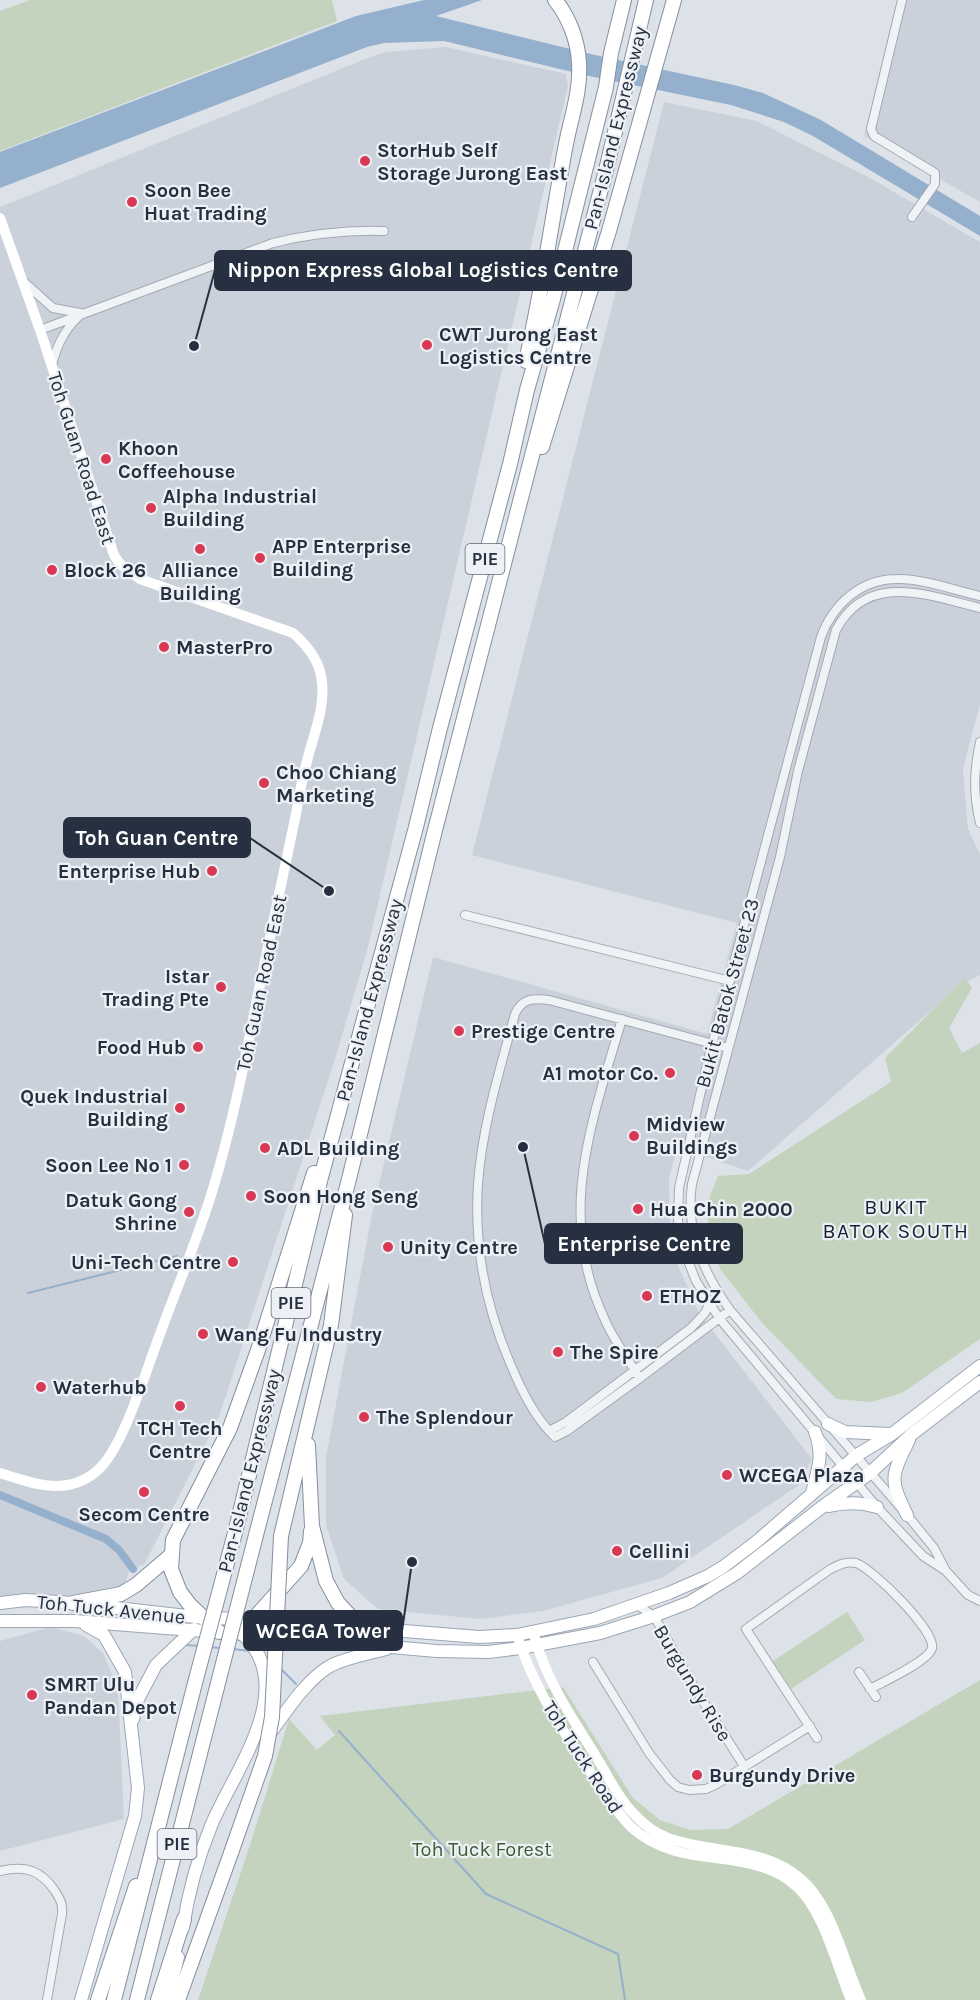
<svg xmlns="http://www.w3.org/2000/svg" width="980" height="2000" viewBox="0 0 980 2000" font-family="Karla,sans-serif">
  <rect width="100%" height="100%" fill="#dde2e8"/>
  <path fill="#cbd1db" d="M897 0H980V202L864 136Z
    M446 47 566 74 568 86 367 951 335 1059 219 1417 144 1565 130 1569 125 1584 100 1595 0 1597V207L370 57 386 52Z
    M664 102 757 121 868 177 980 242V704L963 769 968 829 980 854V975L960 985 748 1171 677 1147 669 1179 671 1250 699 1313 812 1459 799 1485 662 1578 543 1611 480 1619 378 1609 344 1579 326 1525V1457L372 1214 433 957 707 1034 737 923 472 855Z
    M51 1627 84 1636 103 1653 118 1688 124 1819 0 1851V1641Z"/>
  <path fill="#c3d3be" d="M30 0H332L337 21 0 151V11Z
    M965 977 972 988 949 1028 962 1053 980 1043V1339L902 1393 871 1402 836 1399 763 1324 720 1269 705 1209 718 1176 749 1174 891 1082 885 1058Z
    M847 1612 865 1640 791 1689 773 1661Z
    M980 1680V2000H198L251 1842 289 1719 317 1750 335 1735 320 1716 563 1687 633 1798 660 1820 691 1830 728 1829Z"/>
  <path fill="#95b0cc" d="M424 0H482L436 16 595 55 734 85 763 93 821 120 980 216V236L813 136 784 122 731 105 589 76 444 41 384 43 367 47 0 188V152L356 16Z"/>
  <g fill="none" stroke-linecap="round" stroke-linejoin="round">
    <path stroke="#95b0cc" stroke-width="2" d="M28 1293 177 1256
      M185 1645 200 1646
      M208 1647 221 1648
      M232 1649 250 1651
      M281 1669 296 1684
      M339 1731 486 1894 618 1954 625 2000"/>
    <path stroke="#95b0cc" stroke-width="8" d="M0 1495 106 1539 119 1550 133 1569"/>
    <defs>
      <path id="street" d="M902 0 871 129 874 136 935 173V184L912 217
        M24 282 53 308 80 313
        M40 330 273 243C310 234 346 230 384 231
        M52 365C57 345 64 331 78 317
        M980 596C957 591 921 578 897 579 861 579 833 604 821 637L708 1060 679 1188 678 1220 682 1246 696 1281 719 1318 877 1507 923 1556 946 1571 968 1595 980 1601
        M980 742C974 770 973 794 980 823
        M465 915 730 981
        M622 1019C592 1122 555 1215 605 1320 614 1341 628 1359 640 1378
        M728 1048 549 1000C534 998 522 998 515 1014 500 1069 482 1127 478 1184 474 1245 486 1307 510 1363 521 1389 534 1417 555 1437L567 1431 640 1378 730 1310
        M549 1431 566 1422 691 1328 705 1313 709 1304
        M945 1569 934 1548 907 1515 730 1310C703 1272 685 1231 692 1184L780 857 798 771 836 630C868 570 929 596 980 608
        M637 1605 654 1616 694 1687 744 1766
        M593 1662 649 1753 670 1780 678 1787 689 1790 706 1789 715 1785 810 1726
        M859 1672 876 1697
        M817 1738 746 1629 829 1570C838 1565 846 1561 856 1563 872 1568 936 1631 932 1648 929 1661 883 1682 870 1689
        M0 1871C25 1865 41 1870 55 1891 60 1899 63 1904 62 1914L47 2000"/>
      <path id="primary" d="M828 1424 845 1432 890 1434
        M812 1493C818 1468 824 1457 815 1432
        M829 1506C846 1502 860 1502 877 1507
        M907 1515C889 1478 891 1477 909 1440
        M0 1603 26 1600 73 1603 204 1618 253 1619 479 1637 517 1635 594 1619 669 1593 708 1576 723 1567 756 1542 857 1455 892 1434 980 1366
        M0 1621H75L218 1632
        M236 1633 436 1651 488 1652 521 1648 600 1633 654 1616 690 1602 737 1573 822 1507 870 1473 912 1434 980 1382
        M133 1719 138 1699 156 1665 194 1629
        M269 1735C285 1713 308 1677 332 1665 349 1657 368 1654 386 1649
        M183 1928C188 1894 198 1858 211 1826 234 1770 304 1684 238 1630
        M81 2000 135 1816 138 1788 125 1672 104 1635 86 1625
        M167 2000 178 1957"/>
      <path id="highway" d="M526 361C542 291 552 220 565 149 570 120 581 93 579 63 578 41 569 17 555 0
        M542 447 609 231 674 0
        M308 1445 312 1526 326 1581 338 1603 352 1618 365 1629
        M236 1529 320 1181 416 827 440 728 510 464 527 390 553 299 606 87 611 53 624 0
        M256 1535 348 1183 434 834 607 166 646 0
        M281 1536 331 1325 345 1215
        M73 1603 121 1594 136 1585 170 1556
        M219 1632 190 1605 180 1592 171 1569 173 1540 230 1428 258 1350 314 1173
        M241 1633 301 1566 310 1543 311 1531
        M98 2000 136 1886
        M114 2000 195 1683
        M137 2000 217 1687
        M158 2000 184 1919
        M178 2000 231 1853"/>
    </defs>
    <use href="#street" stroke="#a2a9b2" stroke-width="10"/>
    <use href="#primary" stroke="#9ca6b5" stroke-width="14"/>
    <use href="#highway" stroke="#848fa0" stroke-width="16"/>
    <use href="#street" stroke="#f0f3f6" stroke-width="8"/>
    <path stroke="#fff" stroke-width="10" d="M0 218 40 330 114 555 120 564 140 579 293 633C308 646 321 663 322 683 325 709 313 736 307 761 302 778 299 796 296 814 283 874 271 934 258 994 245 1060 232 1127 212 1192 196 1244 174 1294 156 1345 144 1377 122 1449 98 1470 68 1497 33 1484 0 1473
      M535 1638C547 1682 573 1719 597 1758 608 1776 617 1796 632 1812 642 1823 654 1833 668 1838 712 1854 764 1846 801 1879 832 1905 844 1963 861 2000
      M519 1641C534 1687 561 1728 588 1769 602 1789 614 1810 631 1827 644 1839 659 1846 675 1851 714 1862 764 1856 796 1886 823 1909 837 1967 851 2000"/>
    <use href="#primary" stroke="#fff" stroke-width="12"/>
    <use href="#highway" stroke="#fff" stroke-width="14"/>
    <defs>
      <path id="highway-bridge" d="M195 1683 236 1529
        M217 1687 256 1535
        M231 1853 265 1756 272 1717 281 1536"/>
    </defs>
    <use href="#highway-bridge" stroke="#848fa0" stroke-width="16" stroke-linecap="butt"/>
    <use href="#highway-bridge" stroke="#fff" stroke-width="14"/>
  </g>
  <g fill="#d83852" stroke="#edf1f6" stroke-width="2">
    <circle cx="365" cy="161" r="6"/>
    <circle cx="132" cy="202" r="6"/>
    <circle cx="427" cy="345" r="6"/>
    <circle cx="106" cy="459" r="6"/>
    <circle cx="151" cy="508" r="6"/>
    <circle cx="200" cy="549" r="6"/>
    <circle cx="260" cy="558" r="6"/>
    <circle cx="52" cy="570" r="6"/>
    <circle cx="164" cy="647" r="6"/>
    <circle cx="264" cy="783" r="6"/>
    <circle cx="212" cy="871" r="6"/>
    <circle cx="221" cy="987" r="6"/>
    <circle cx="459" cy="1031" r="6"/>
    <circle cx="198" cy="1047" r="6"/>
    <circle cx="670" cy="1073" r="6"/>
    <circle cx="180" cy="1108" r="6"/>
    <circle cx="634" cy="1136" r="6"/>
    <circle cx="265" cy="1148" r="6"/>
    <circle cx="184" cy="1165" r="6"/>
    <circle cx="251" cy="1196" r="6"/>
    <circle cx="638" cy="1209" r="6"/>
    <circle cx="189" cy="1212" r="6"/>
    <circle cx="388" cy="1247" r="6"/>
    <circle cx="233" cy="1262" r="6"/>
    <circle cx="647" cy="1296" r="6"/>
    <circle cx="203" cy="1334" r="6"/>
    <circle cx="558" cy="1352" r="6"/>
    <circle cx="41" cy="1387" r="6"/>
    <circle cx="180" cy="1406" r="6"/>
    <circle cx="364" cy="1417" r="6"/>
    <circle cx="727" cy="1475" r="6"/>
    <circle cx="144" cy="1492" r="6"/>
    <circle cx="617" cy="1551" r="6"/>
    <circle cx="32" cy="1695" r="6"/>
    <circle cx="697" cy="1775" r="6"/>
  </g>
  <g text-anchor="middle" stroke-width="4.5" stroke-linejoin="round" paint-order="stroke">
    <g fill="#edf1f6" stroke="#626a77" stroke-width="1.5">
      <rect x="465.5" y="544" width="39" height="30" rx="4.5"/>
      <rect x="271.5" y="1288" width="39" height="30" rx="4.5"/>
      <rect x="157.5" y="1829" width="39" height="30" rx="4.5"/>
    </g>
    <g font-size="18" font-weight="bold" fill="#263040">
      <text x="485" y="565">PIE</text>
      <text x="291" y="1309">PIE</text>
      <text x="177" y="1850">PIE</text>
    </g>
    <g font-size="20" fill="#263040" stroke="#edf1f6">
      <text transform="translate(615 128) rotate(-76)" y="7">Pan-Island Expressway</text>
      <text transform="translate(82 458) rotate(72)" y="7">Toh Guan Road East</text>
      <text transform="translate(261 983) rotate(-78)" y="7">Toh Guan Road East</text>
      <text transform="translate(727 993) rotate(-75)" y="7">Bukit Batok Street 23</text>
      <text transform="translate(369 1000) rotate(-75)" y="7">Pan-Island Expressway</text>
      <text transform="translate(249 1471) rotate(-76)" y="7">Pan-Island Expressway</text>
      <text transform="translate(111 1609) rotate(6)" y="7">Toh Tuck Avenue</text>
      <text transform="translate(693 1683) rotate(59)" y="7">Burgundy Rise</text>
      <text transform="translate(583 1757) rotate(57)" y="7">Toh Tuck Road</text>
    </g>
    <g font-size="20" font-weight="bold" fill="#263040" stroke="#edf1f6" text-anchor="start">
      <text x="377" y="157">StorHub Self<tspan x="377" dy="23">Storage Jurong East</tspan></text>
      <text x="144" y="197">Soon Bee<tspan x="144" dy="23">Huat Trading</tspan></text>
      <text x="439" y="341">CWT Jurong East<tspan x="439" dy="23">Logistics Centre</tspan></text>
      <text x="118" y="455">Khoon<tspan x="118" dy="23">Coffeehouse</tspan></text>
      <text x="163" y="503">Alpha Industrial<tspan x="163" dy="23">Building</tspan></text>
      <text x="272" y="553">APP Enterprise<tspan x="272" dy="23">Building</tspan></text>
      <text x="64" y="577">Block 26</text>
      <text x="200" y="577" text-anchor="middle">Alliance<tspan x="200" dy="23">Building</tspan></text>
      <text x="176" y="654">MasterPro</text>
      <text x="276" y="779">Choo Chiang<tspan x="276" dy="23">Marketing</tspan></text>
      <text x="200" y="878" text-anchor="end">Enterprise Hub</text>
      <text x="209" y="983" text-anchor="end">Istar<tspan x="209" dy="23">Trading Pte</tspan></text>
      <text x="471" y="1038">Prestige Centre</text>
      <text x="186" y="1054" text-anchor="end">Food Hub</text>
      <text x="658" y="1080" text-anchor="end">A1 motor Co.</text>
      <text x="168" y="1103" text-anchor="end">Quek Industrial<tspan x="168" dy="23">Building</tspan></text>
      <text x="646" y="1131">Midview<tspan x="646" dy="23">Buildings</tspan></text>
      <text x="277" y="1155">ADL Building</text>
      <text x="172" y="1172" text-anchor="end">Soon Lee No 1</text>
      <text x="263" y="1203">Soon Hong Seng</text>
      <text x="177" y="1207" text-anchor="end">Datuk Gong<tspan x="177" dy="23">Shrine</tspan></text>
      <text x="650" y="1216">Hua Chin 2000</text>
      <text x="400" y="1254">Unity Centre</text>
      <text x="221" y="1269" text-anchor="end">Uni-Tech Centre</text>
      <text x="659" y="1303">ETHOZ</text>
      <text x="215" y="1341">Wang Fu Industry</text>
      <text x="570" y="1359">The Spire</text>
      <text x="53" y="1394">Waterhub</text>
      <text x="376" y="1424">The Splendour</text>
      <text x="180" y="1435" text-anchor="middle">TCH Tech<tspan x="180" dy="23">Centre</tspan></text>
      <text x="739" y="1482">WCEGA Plaza</text>
      <text x="144" y="1521" text-anchor="middle">Secom Centre</text>
      <text x="629" y="1558">Cellini</text>
      <text x="44" y="1691">SMRT Ulu<tspan x="44" dy="23">Pandan Depot</tspan></text>
      <text x="709" y="1782">Burgundy Drive</text>
    </g>
    <g font-size="20" fill="#3b5d32" stroke="#edf1f6">
      <text x="482" y="1856">Toh Tuck Forest</text>
    </g>
    <g font-size="21" letter-spacing="1.5" fill="#182131" stroke="#edf1f6">
      <text x="896" y="1214">BUKIT<tspan x="896" dy="24">BATOK SOUTH</tspan></text>
    </g>
  </g>
  <path fill="none" stroke="#263040" stroke-width="2" d="M194 346L215 270M329 891L250 838M523 1147L545 1244M412 1562L402 1631"/>
  <g fill="#263040" stroke="#edf1f6" stroke-width="2">
    <circle cx="194" cy="346" r="6"/>
    <circle cx="329" cy="891" r="6"/>
    <circle cx="523" cy="1147" r="6"/>
    <circle cx="412" cy="1562" r="6"/>
  </g>
  <g fill="#263040" stroke="#263040" stroke-width="2">
    <rect x="215" y="251" width="416" height="39" rx="6"/>
    <rect x="64" y="818" width="186" height="39" rx="6"/>
    <rect x="545" y="1224" width="197" height="39" rx="6"/>
    <rect x="244" y="1611" width="158" height="39" rx="6"/>
  </g>
  <g font-size="21" text-anchor="middle" font-weight="bold" fill="#fff">
    <text x="423" y="277">Nippon Express Global Logistics Centre</text>
    <text x="157" y="845">Toh Guan Centre</text>
    <text x="644" y="1251">Enterprise Centre</text>
    <text x="323" y="1638">WCEGA Tower</text>
  </g>
</svg>
